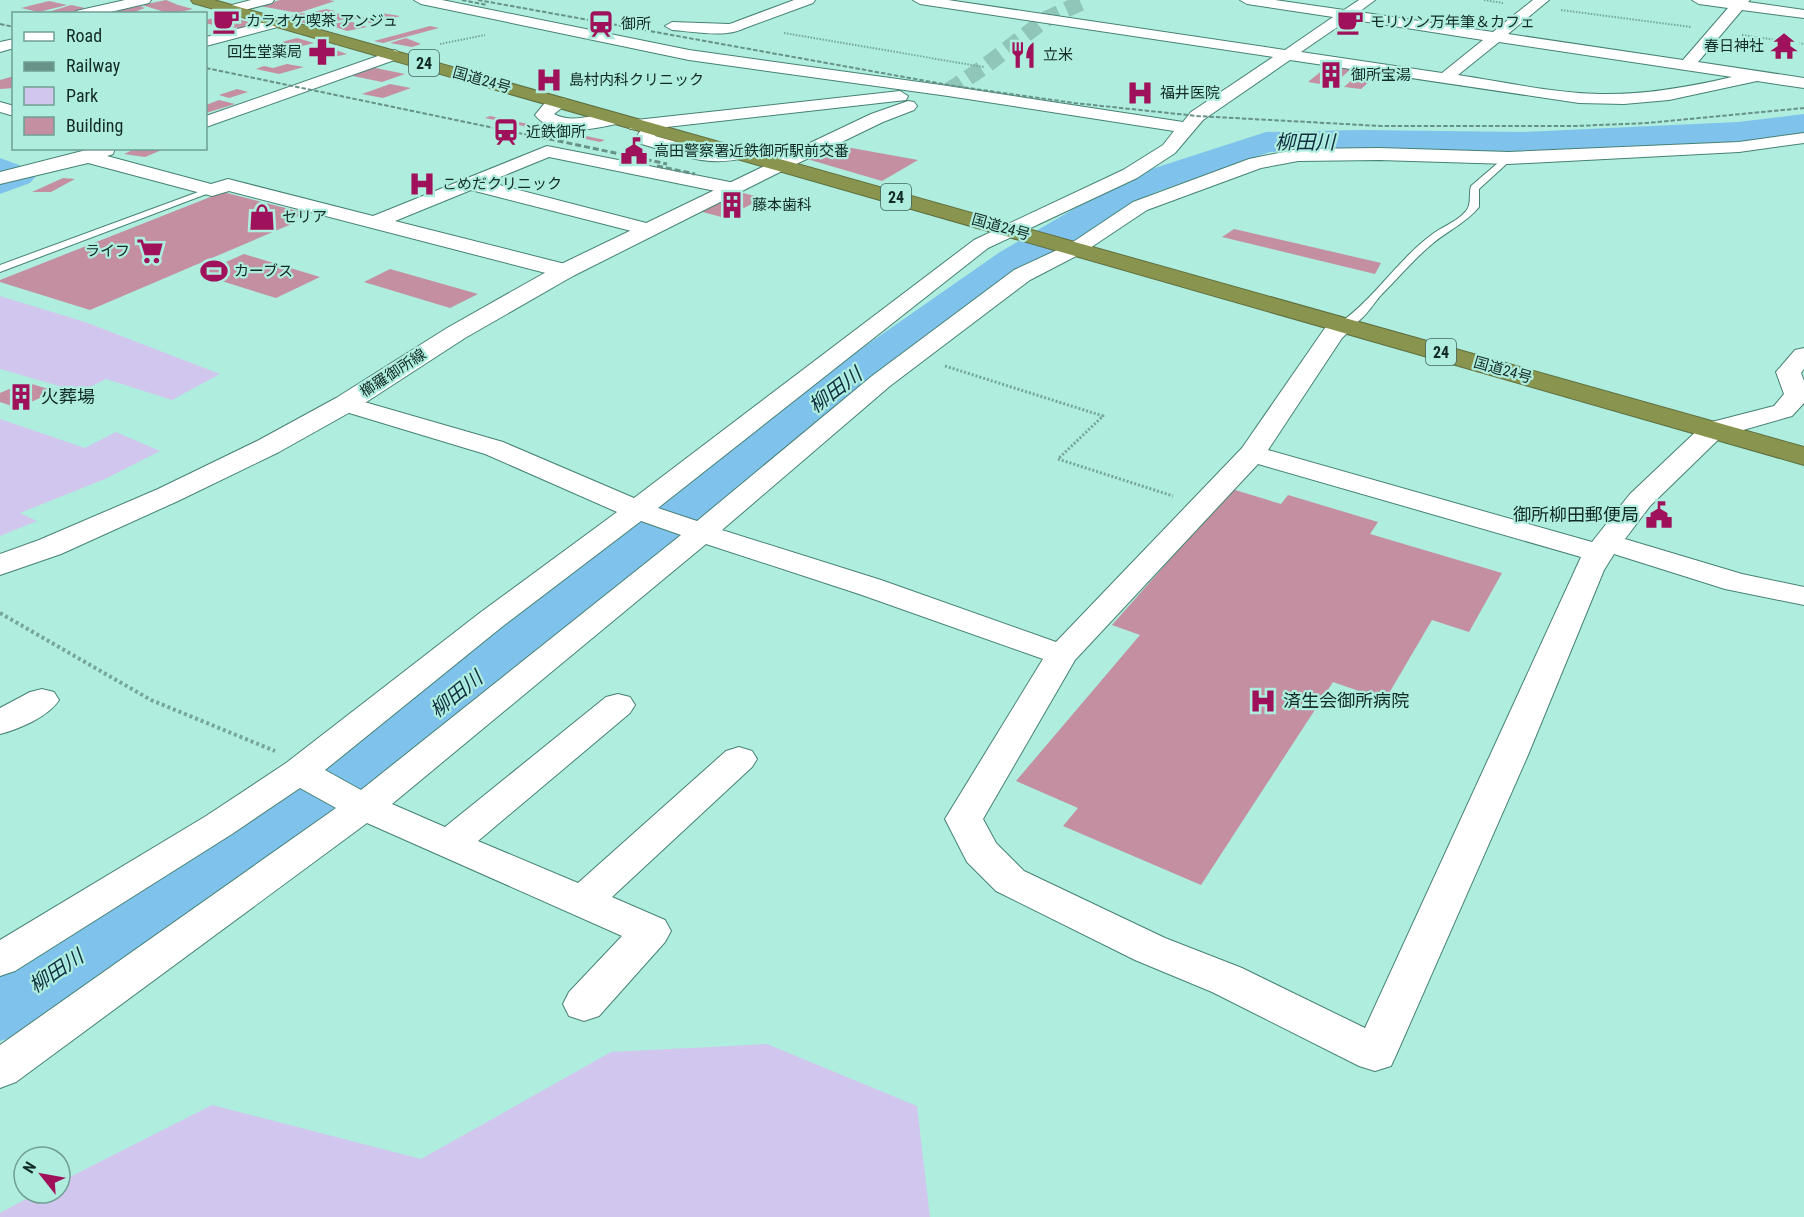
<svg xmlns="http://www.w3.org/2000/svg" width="1804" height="1217" viewBox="0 0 1804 1217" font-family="'Roboto Condensed','Noto Sans JP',sans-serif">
  <rect width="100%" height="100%" fill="#afedde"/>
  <path fill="#d1c7ee" d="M0 296 85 322 220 374 172 400 106 379 80 392 0 369Z
    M0 419 85 448 116 432 160 451 105 479 20 513 37 521 0 536Z
    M767 1044 917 1106 930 1217H0V1213L37 1193H60V1182L212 1105 421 1159 611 1052Z"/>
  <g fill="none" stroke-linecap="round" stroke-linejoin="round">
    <path fill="#7fc2ec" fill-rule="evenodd" d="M1804 114V134L1738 142 1522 152 1359 150 1270 152 1156 192 1028 268 854 396 413 762 28 1032 0 1041V968L367 732 822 376 1000 252 1130 176 1266 132 1359 130 1522 132 1738 122Z
      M0 158 30 169 36 176 30 183 0 194Z"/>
  </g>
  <path fill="#c38fa1" d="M166 0 178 5 193 9 171 14 142 5Z
    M280 0H328L335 1 298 13 260 6Z
    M49 1 67 5 39 12 21 8Z
    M71 5 85 8 69 13 42 14Z
    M140 6 145 8 129 14 111 12Z
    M326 9 335 11 331 12 352 17 337 21 309 13Z
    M302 13 333 21 315 26 284 18Z
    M381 13 400 16 374 24 352 18 358 16 370 19 375 17 371 16Z
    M225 15 255 24 230 30 206 23V20Z
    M349 21 367 27 347 31 329 25Z
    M430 26 439 28 383 43 374 41Z
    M297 38 314 43 286 50 270 45Z
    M406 38 421 44 412 47 390 43Z
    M330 48 347 54 326 59 309 54Z
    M287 64 304 67 279 74 256 69 264 66 273 68Z
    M1330 64 1353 67 1332 86 1308 82Z
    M366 66 405 74 382 82 343 74Z
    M1363 70 1380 72 1361 89 1344 87Z
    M14 76V88L0 89V80Z
    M390 84 411 88 383 98 362 94Z
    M237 89 248 92 229 98 219 95Z
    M219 100 235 104 206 113V105Z
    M490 116 605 140 600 142 485 118Z
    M835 145 918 160 882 181 807 159Z
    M137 148 153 150 164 149 145 157 124 154Z
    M63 178 75 179 51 192H32Z
    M223 192 305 213 286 221 294 223 90 310 0 282V280Z
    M739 192 763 198 725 218 699 211Z
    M1234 229 1381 263 1375 274 1222 237Z
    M244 254 320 277 276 298 199 274Z
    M390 269 478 294 450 308 364 282Z
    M25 382 55 391 18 408 0 402V393Z
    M1232 489 1281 504 1288 495 1378 522 1370 534 1502 573 1469 632 1432 620 1385 700 1333 682 1201 885 1063 826 1078 808 1016 781 1140 635 1112 625Z"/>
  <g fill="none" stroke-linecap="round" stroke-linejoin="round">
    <path stroke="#90c6b9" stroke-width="16" stroke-dasharray="16 8" stroke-linecap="butt" d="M948 91 984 67 1046 19 1087 0"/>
    <defs>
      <path id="lane" d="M1506 156 1513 158 1479 189V207C1466 223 1447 231 1432 244 1414 259 1399 277 1382 294 1372 304 1360 330 1341 326V322C1376 297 1399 258 1434 233 1444 226 1462 219 1468 208 1471 202 1469 193 1471 186Z
        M209 188 217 190 0 272V265Z"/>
      <path id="street" d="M125 0H151L149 3 102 14H74L76 11Z
        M251 0H274L272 3 233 13 226 9 228 6Z
        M414 0H442L689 50 948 86 1183 122 1191 112 1273 57 920 4 913 0H948L1285 50 1333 17 1247 4 1240 0H1275L1344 10 1359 0H1375L1359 12 1493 32 1533 0H1549L1508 34 1683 60 1728 8 1699 4 1692 0H1750L1748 2 1804 10V18L1742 10 1698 62 1804 78V88L1757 81 1669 100 1624 104 1579 103 1290 60 1203 120 1175 153 1137 178 988 248 658 508 697 521 872 376 1014 270 1070 244 1133 202 1249 159 1298 149 1379 148 1509 152 1739 142 1804 133V143L1739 152 1509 164 1379 160 1298 161 1261 168 1147 210 1084 252 1030 280 890 386 722 530 881 580 1056 642 1242 448 1325 328C1335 321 1341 316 1353 319L1357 324 1342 338 1268 450 1592 542 1630 494 1704 424 1774 406 1784 394 1776 372 1795 350 1804 348V369L1801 373 1804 381V403L1792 416 1722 436 1650 506 1625 539 1742 574 1804 587V605L1725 589 1614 554 1604 570 1528 755 1397 1053 1391 1066 1375 1071 1359 1066 1212 992 1135 960 996 891 967 862 945 819 1043 659 859 594 706 544 392 804 445 827 606 697 618 694 630 697 635 705 630 713 478 841 578 883 726 751 739 747 752 751 757 759 752 767 612 897 665 920 671 931 665 942 599 1016 584 1021 569 1016 563 1004 569 992 622 936 367 823 16 1082 0 1088V1045L336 808 300 788 232 834 15 971 0 976V940L206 816 286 763 481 612 617 512 485 454 336 409 332 404 336 399 345 396 354 399 503 442 634 498 974 240 1123 170 1163 145 1174 131 948 96 689 60 421 4ZM1349 19 1483 40 1442 73 1301 52ZM1499 42 1732 77C1689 87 1645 95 1600 94 1553 93 1505 82 1458 75ZM1258 464 1581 557 1365 1028 1242 968 1165 938 1024 871 996 843 983 819 1075 660ZM641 521 681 535 361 790 325 770 503 626Z
        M280 18 287 22 285 25 206 46V37Z
        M740 21 747 25C734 40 691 31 672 30L665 26 672 22 729 24Z
        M14 39V48L0 52V42Z
        M395 50 403 55 400 58 206 127V116Z
        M900 91 908 96 906 100 658 128 655 136 708 151 737 148 744 150 746 154 744 158C705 168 675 153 638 143L635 139 641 130 630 129 627 125 630 121 636 120Z
        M560 98 566 99 568 103 554 114C576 126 598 110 620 115L623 119 620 123C596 129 553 138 535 115L544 104Z
        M908 101 914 102 917 106 914 110 883 122 786 169H772L770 165 772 161 871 114Z
        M0 102 14 106V116L0 112Z
        M547 146 730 182 737 184 740 188 737 192 730 194 549 157 488 182 654 225 657 229 654 233 647 235 471 190 395 221 573 266 576 271 573 276 565 278 229 191 212 196 88 163 0 184V172L94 148H115L113 154 107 156 211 184 228 179 373 216Z
        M42 689 54 692 59 700C48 717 19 729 0 734V708L30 692Z"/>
      <path id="secondary" d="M794 0H815L813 3 745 28 740 30 732 25 735 22Z
        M779 159 786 161 789 165 786 169 573 276 465 338 354 410 279 452 178 501 61 554 0 575V554L39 540 158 489 259 440 336 398 447 328 557 266Z"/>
      <path id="highway" d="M191 0H214L1804 447V465L193 3Z"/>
    </defs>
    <use href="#lane" stroke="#468274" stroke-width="2"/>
    <use href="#street" stroke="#468274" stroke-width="2"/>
    <use href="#secondary" stroke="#468274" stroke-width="2"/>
    <use href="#highway" stroke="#5f7040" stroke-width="2"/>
    <path stroke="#76a69b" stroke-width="2" stroke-dasharray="1.5 1.5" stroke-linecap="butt" d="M1484 0 1503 3
      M1561 10 1691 27
      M784 33 984 67
      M1742 35 1804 44
      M440 44 485 35"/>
    <path stroke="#76a69b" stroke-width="3" stroke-dasharray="2 2" stroke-linecap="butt" d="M945 366 1103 416 1058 459 1173 496"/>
    <path stroke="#76a69b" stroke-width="4" stroke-dasharray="3 3" stroke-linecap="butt" d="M0 613 151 700 275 751"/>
    <use href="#lane" fill="#fff" fill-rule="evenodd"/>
    <use href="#street" fill="#fff" fill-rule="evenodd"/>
    <use href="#secondary" fill="#fff" fill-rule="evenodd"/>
    <use href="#highway" fill="#89954e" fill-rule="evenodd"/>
    <path stroke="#669287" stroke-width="2" stroke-dasharray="4.5 2" stroke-linecap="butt" d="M462 0 487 5
      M478 0 954 86 1074 103 1197 116 1381 126H1576L1647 123 1804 108
      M0 24 14 27
      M206 68 547 139"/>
    <path stroke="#669287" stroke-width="3" stroke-dasharray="6 3" stroke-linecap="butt" d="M540 137 667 164
      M657 166 695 174"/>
  </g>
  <defs>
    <symbol id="cafe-bare" viewBox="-9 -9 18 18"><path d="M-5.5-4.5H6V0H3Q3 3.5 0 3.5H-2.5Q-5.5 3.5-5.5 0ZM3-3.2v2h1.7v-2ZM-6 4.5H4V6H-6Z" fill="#a0115b" stroke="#afedde" stroke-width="2.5" paint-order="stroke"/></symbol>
    <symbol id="station-bare" viewBox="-9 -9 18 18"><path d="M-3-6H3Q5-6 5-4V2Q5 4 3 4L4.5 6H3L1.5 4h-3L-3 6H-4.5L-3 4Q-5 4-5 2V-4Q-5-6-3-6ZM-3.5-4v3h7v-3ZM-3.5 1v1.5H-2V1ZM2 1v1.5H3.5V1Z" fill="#a0115b" stroke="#afedde" stroke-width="2.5" paint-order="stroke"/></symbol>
    <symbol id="temple-bare" viewBox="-9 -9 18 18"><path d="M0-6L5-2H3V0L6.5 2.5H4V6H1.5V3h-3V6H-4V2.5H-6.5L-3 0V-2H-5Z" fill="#a0115b" stroke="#afedde" stroke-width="2.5" paint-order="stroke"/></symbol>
    <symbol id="pharmacy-bare" viewBox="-9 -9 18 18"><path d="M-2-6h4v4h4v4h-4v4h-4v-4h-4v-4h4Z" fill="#a0115b" stroke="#afedde" stroke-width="2.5" paint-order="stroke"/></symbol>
    <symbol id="restaurant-bare" viewBox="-9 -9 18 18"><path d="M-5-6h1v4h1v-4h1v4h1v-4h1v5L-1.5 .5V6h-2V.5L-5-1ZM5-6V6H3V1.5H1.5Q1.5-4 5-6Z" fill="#a0115b" stroke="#afedde" stroke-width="2.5" paint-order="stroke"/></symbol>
    <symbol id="building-bare" viewBox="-9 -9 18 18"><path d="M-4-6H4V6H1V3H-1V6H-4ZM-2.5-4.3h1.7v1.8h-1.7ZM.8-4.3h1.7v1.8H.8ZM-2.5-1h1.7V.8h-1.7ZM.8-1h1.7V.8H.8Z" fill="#a0115b" stroke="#afedde" stroke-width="2.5" paint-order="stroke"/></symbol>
    <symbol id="hospital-bare" viewBox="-9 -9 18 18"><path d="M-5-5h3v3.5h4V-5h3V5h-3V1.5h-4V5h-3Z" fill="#a0115b" stroke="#afedde" stroke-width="2.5" paint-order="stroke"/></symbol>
    <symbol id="civic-bare" viewBox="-9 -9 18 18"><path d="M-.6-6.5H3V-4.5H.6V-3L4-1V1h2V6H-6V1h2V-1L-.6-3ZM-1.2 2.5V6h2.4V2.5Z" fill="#a0115b" stroke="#afedde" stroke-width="2.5" paint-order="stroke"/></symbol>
    <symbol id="shop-bare" viewBox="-9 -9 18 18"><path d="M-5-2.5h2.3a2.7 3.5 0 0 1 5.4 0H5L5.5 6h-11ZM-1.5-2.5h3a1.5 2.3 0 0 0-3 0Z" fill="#a0115b" stroke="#afedde" stroke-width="2.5" paint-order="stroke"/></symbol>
    <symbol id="supermarket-bare" viewBox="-9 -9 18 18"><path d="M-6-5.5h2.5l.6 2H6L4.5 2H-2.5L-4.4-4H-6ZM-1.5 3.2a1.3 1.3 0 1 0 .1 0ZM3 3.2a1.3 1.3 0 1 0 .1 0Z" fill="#a0115b" stroke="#afedde" stroke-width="2.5" paint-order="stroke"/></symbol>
    <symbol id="stadium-bare" viewBox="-9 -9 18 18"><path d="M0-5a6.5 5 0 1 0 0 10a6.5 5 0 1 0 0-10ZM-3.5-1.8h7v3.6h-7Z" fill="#a0115b" stroke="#afedde" stroke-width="2.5" paint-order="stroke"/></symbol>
  </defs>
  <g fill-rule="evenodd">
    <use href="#cafe-bare" x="207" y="2" width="38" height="38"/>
    <use href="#cafe-bare" x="1331" y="3" width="38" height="38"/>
    <use href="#station-bare" x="582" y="5" width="38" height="38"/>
    <use href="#temple-bare" x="1765" y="27" width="38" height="38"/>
    <use href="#pharmacy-bare" x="303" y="33" width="38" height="38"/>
    <use href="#restaurant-bare" x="1004" y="36" width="38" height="38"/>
    <use href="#building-bare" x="1312" y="56" width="38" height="38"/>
    <use href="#hospital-bare" x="530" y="61" width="38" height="38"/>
    <use href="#hospital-bare" x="1121" y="74" width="38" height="38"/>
    <use href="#station-bare" x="487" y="113" width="38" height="38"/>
    <use href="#civic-bare" x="615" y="132" width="38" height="38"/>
    <use href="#hospital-bare" x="403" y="165" width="38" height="38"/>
    <use href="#building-bare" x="713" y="186" width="38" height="38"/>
    <use href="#shop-bare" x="243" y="198" width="38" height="38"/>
    <use href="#supermarket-bare" x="131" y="232" width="38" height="38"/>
    <use href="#stadium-bare" x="195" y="252" width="38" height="38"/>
    <use href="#building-bare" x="2" y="378" width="38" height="38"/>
    <use href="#civic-bare" x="1640" y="496" width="38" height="38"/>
    <use href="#hospital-bare" x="1244" y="682" width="38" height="38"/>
  </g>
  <g text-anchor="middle" stroke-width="4.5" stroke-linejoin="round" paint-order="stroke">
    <g font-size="15" fill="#122b25" stroke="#afedde" text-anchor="start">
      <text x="246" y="26">カラオケ喫茶 アンジュ</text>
      <text x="1370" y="27">モリソン万年筆＆カフェ</text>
      <text x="621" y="29">御所</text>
      <text x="1764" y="51" text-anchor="end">春日神社</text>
      <text x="302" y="57" text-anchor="end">回生堂薬局</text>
      <text x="1043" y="60">立米</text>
      <text x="1351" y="80">御所宝湯</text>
      <text x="569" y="85">島村内科クリニック</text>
      <text x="1160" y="98">福井医院</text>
      <text x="526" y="137">近鉄御所</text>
      <text x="654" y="156">高田警察署近鉄御所駅前交番</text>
      <text x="442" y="189">こめだクリニック</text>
      <text x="752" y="210">藤本歯科</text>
      <text x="282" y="222">セリア</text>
      <text x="130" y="256" text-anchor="end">ライフ</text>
      <text x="234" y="276">カーブス</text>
    </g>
    <g font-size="15" fill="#122b25" stroke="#afedde">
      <text transform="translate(482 80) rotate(16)" y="5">国道24号</text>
      <text transform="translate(1001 227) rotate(16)" y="5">国道24号</text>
      <text transform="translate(1503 370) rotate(16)" y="5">国道24号</text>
      <text transform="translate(393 373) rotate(-33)" y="5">櫛羅御所線</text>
    </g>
    <g fill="#afedde" stroke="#41655c" stroke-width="1.5">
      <rect x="409" y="50" width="30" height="26" rx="4.5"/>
      <rect x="881" y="184" width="30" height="26" rx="4.5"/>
      <rect x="1426" y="339" width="30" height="26" rx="4.5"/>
    </g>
    <g font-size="16" font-weight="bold" fill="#122b25">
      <text x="424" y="69">24</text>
      <text x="896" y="203">24</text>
      <text x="1441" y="358">24</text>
    </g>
    <g font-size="18" fill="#122b25" stroke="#afedde" text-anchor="start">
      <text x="41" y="403">火葬場</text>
      <text x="1639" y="521" text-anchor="end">御所柳田郵便局</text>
      <text x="1283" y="707">済生会御所病院</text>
    </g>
    <g font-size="20" font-style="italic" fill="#102f41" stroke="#afedde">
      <text x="1305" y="149">柳田川</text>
      <text transform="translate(835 390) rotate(-37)" y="7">柳田川</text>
      <text transform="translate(456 694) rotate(-39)" y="7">柳田川</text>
      <text transform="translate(56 971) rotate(-34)" y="7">柳田川</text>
    </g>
  </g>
  <rect x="12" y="12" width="195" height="138" fill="#afedde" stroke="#709f94" stroke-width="1.5"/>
  <rect x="24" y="32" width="30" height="9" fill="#ffffff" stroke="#709f94" stroke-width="1.5"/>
  <text x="66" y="42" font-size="18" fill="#122b25">Road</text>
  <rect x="24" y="62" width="30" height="9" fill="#669287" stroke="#709f94" stroke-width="1.5"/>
  <text x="66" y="72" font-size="18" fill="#122b25">Railway</text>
  <rect x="24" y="87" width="30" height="18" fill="#d1c7ee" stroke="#709f94" stroke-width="1.5"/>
  <text x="66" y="102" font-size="18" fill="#122b25">Park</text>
  <rect x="24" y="117" width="30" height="18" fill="#c38fa1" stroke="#709f94" stroke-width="1.5"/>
  <text x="66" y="132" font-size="18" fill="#122b25">Building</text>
  <g transform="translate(42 1175) rotate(301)"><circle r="28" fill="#afedde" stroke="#709f94" stroke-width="1.5"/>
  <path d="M0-4.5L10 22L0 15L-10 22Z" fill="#a0115b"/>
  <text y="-9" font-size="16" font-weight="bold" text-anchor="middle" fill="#122b25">N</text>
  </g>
</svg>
